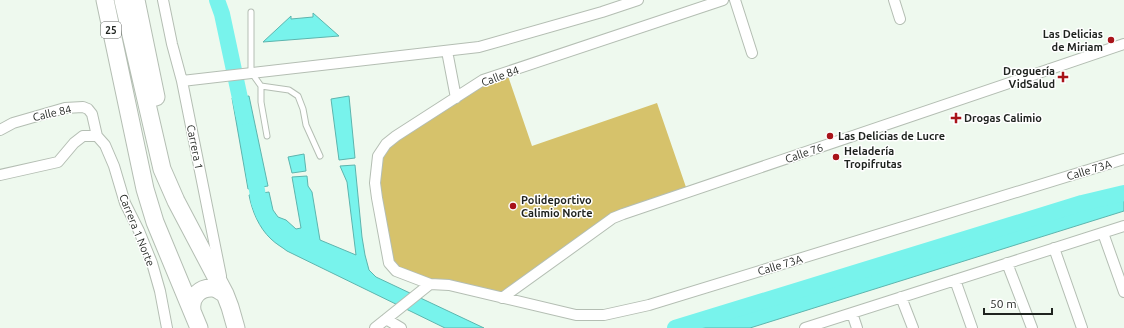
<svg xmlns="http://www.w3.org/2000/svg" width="1124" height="328" viewBox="0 0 1124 328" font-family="Ubuntu,sans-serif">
  <rect width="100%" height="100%" fill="#eef9ee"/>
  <path fill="#d6c26b" d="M507 73 532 146 657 103 688 193 623 214 502 298 449 285 392 266 375 183 386 144 483 80Z"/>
  <path fill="#78f3ec" stroke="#5db5ae" d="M313 13 339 36 263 42 291 16V19L313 17Z
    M249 96 268 186 248 189 232 98Z
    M349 96 355 158 339 160 331 99Z
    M304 154 306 171 292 173 288 157Z
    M355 165 362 237 365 255 369 270 376 277 484 328H445L287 251C282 247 276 244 271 239 259 228 252 211 249 195L269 192 273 210 278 217 286 220 296 229 301 228 292 177 307 176 308 186 312 192 320 240 356 255 347 182 340 166Z
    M1124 195V211L750 328H694L886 270Z"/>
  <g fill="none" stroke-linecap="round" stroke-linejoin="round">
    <path stroke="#78f3ec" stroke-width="16" d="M217 0 222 14 244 117
      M253 167 259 202 264 215
      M675 328 1082 203 1124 193"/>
    <defs>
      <path id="service" d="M251 12V72L261 86
        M267 136 261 102V86L289 90 298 96 303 109 306 125 320 156"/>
      <path id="minor" d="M163 0 172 44 182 81 221 276
        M723 0 483 80 396 136 386 144 378 156 375 183 377 198 389 263 396 271 430 284 449 285 576 315H604L649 305 1124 159
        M735 0 752 53
        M894 0 900 19
        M447 51 456 98
        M182 81 479 47 602 12 638 0
        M0 130 13 123 65 108 83 107 88 109 92 114 97 136 105 145 114 166 125 203 139 231 152 263 160 291 167 328
        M0 175 58 162 74 143 83 136H97
        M1103 233 1124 292
        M1054 248 1082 328
        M1007 263 1032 328
        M955 280 972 328
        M901 297 913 328
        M502 298 613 218 623 214 1124 44
        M852 313 857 328
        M386 319 401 328
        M375 328 430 284
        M805 328 1124 226"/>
      <path id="trunk" d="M105 0 145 189 155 222 199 328
        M123 0 162 169 176 201 225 294 230 307 236 328
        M136 0 156 97
        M192 310C190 297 200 287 213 288 218 289 221 292 225 294"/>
    </defs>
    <use href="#service" stroke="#b4beb3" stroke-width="7"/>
    <use href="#minor" stroke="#b4beb3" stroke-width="12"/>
    <use href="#trunk" stroke="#b4beb3" stroke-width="19"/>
    <use href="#service" stroke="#fff" stroke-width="5"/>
    <use href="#minor" stroke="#fff" stroke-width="10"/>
    <use href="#trunk" stroke="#fff" stroke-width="17"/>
  </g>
  <g fill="#a81319" stroke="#fff" stroke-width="1.5">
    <circle cx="1111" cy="40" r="4"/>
    <path d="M1061 71h4v4h4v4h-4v4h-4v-4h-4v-4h4z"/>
    <path d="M954 112h4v4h4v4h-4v4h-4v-4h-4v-4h4z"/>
    <circle cx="830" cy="136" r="4"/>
    <circle cx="836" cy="157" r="4"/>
    <circle cx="513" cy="206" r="4"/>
  </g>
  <g text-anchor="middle" stroke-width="3" stroke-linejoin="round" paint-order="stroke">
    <rect fill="#fff" stroke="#626562" stroke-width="1" x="101" y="22" width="20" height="16" rx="3"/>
    <g font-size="10" font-weight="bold" fill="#1f231f">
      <text x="111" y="34">25</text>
    </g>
    <g font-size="11" font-weight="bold" fill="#1f231f" stroke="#fff" text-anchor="start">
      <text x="1103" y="38" text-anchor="end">Las Delicias<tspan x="1103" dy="13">de Miriam</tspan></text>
      <text x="1055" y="75" text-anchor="end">Droguería<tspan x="1055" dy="13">VidSalud</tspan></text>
      <text x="964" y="122">Drogas Calimio</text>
      <text x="838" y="140">Las Delicias de Lucre</text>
      <text x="844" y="155">Heladería<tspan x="844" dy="13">Tropifrutas</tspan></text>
      <text x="521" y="204">Polideportivo<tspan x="521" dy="13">Calimio Norte</tspan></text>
    </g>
    <g font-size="11" fill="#1f231f" stroke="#fff">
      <text transform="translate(500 76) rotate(-20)" y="4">Calle 84</text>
      <text transform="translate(52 113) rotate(-13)" y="4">Calle 84</text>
      <text transform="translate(195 147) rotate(79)" y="4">Carrera 1</text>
      <text transform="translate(804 153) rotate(-19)" y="4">Calle 76</text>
      <text transform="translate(1089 170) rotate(-17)" y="4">Calle 73A</text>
      <text transform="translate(137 230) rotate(68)" y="4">Carrera 1 Norte</text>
      <text transform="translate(780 265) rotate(-17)" y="4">Calle 73A</text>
    </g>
  </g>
  <path d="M984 308v6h68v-6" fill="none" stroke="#1f231f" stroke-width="2"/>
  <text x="990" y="308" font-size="12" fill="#1f231f" stroke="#ffffff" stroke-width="3" paint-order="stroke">50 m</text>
</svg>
